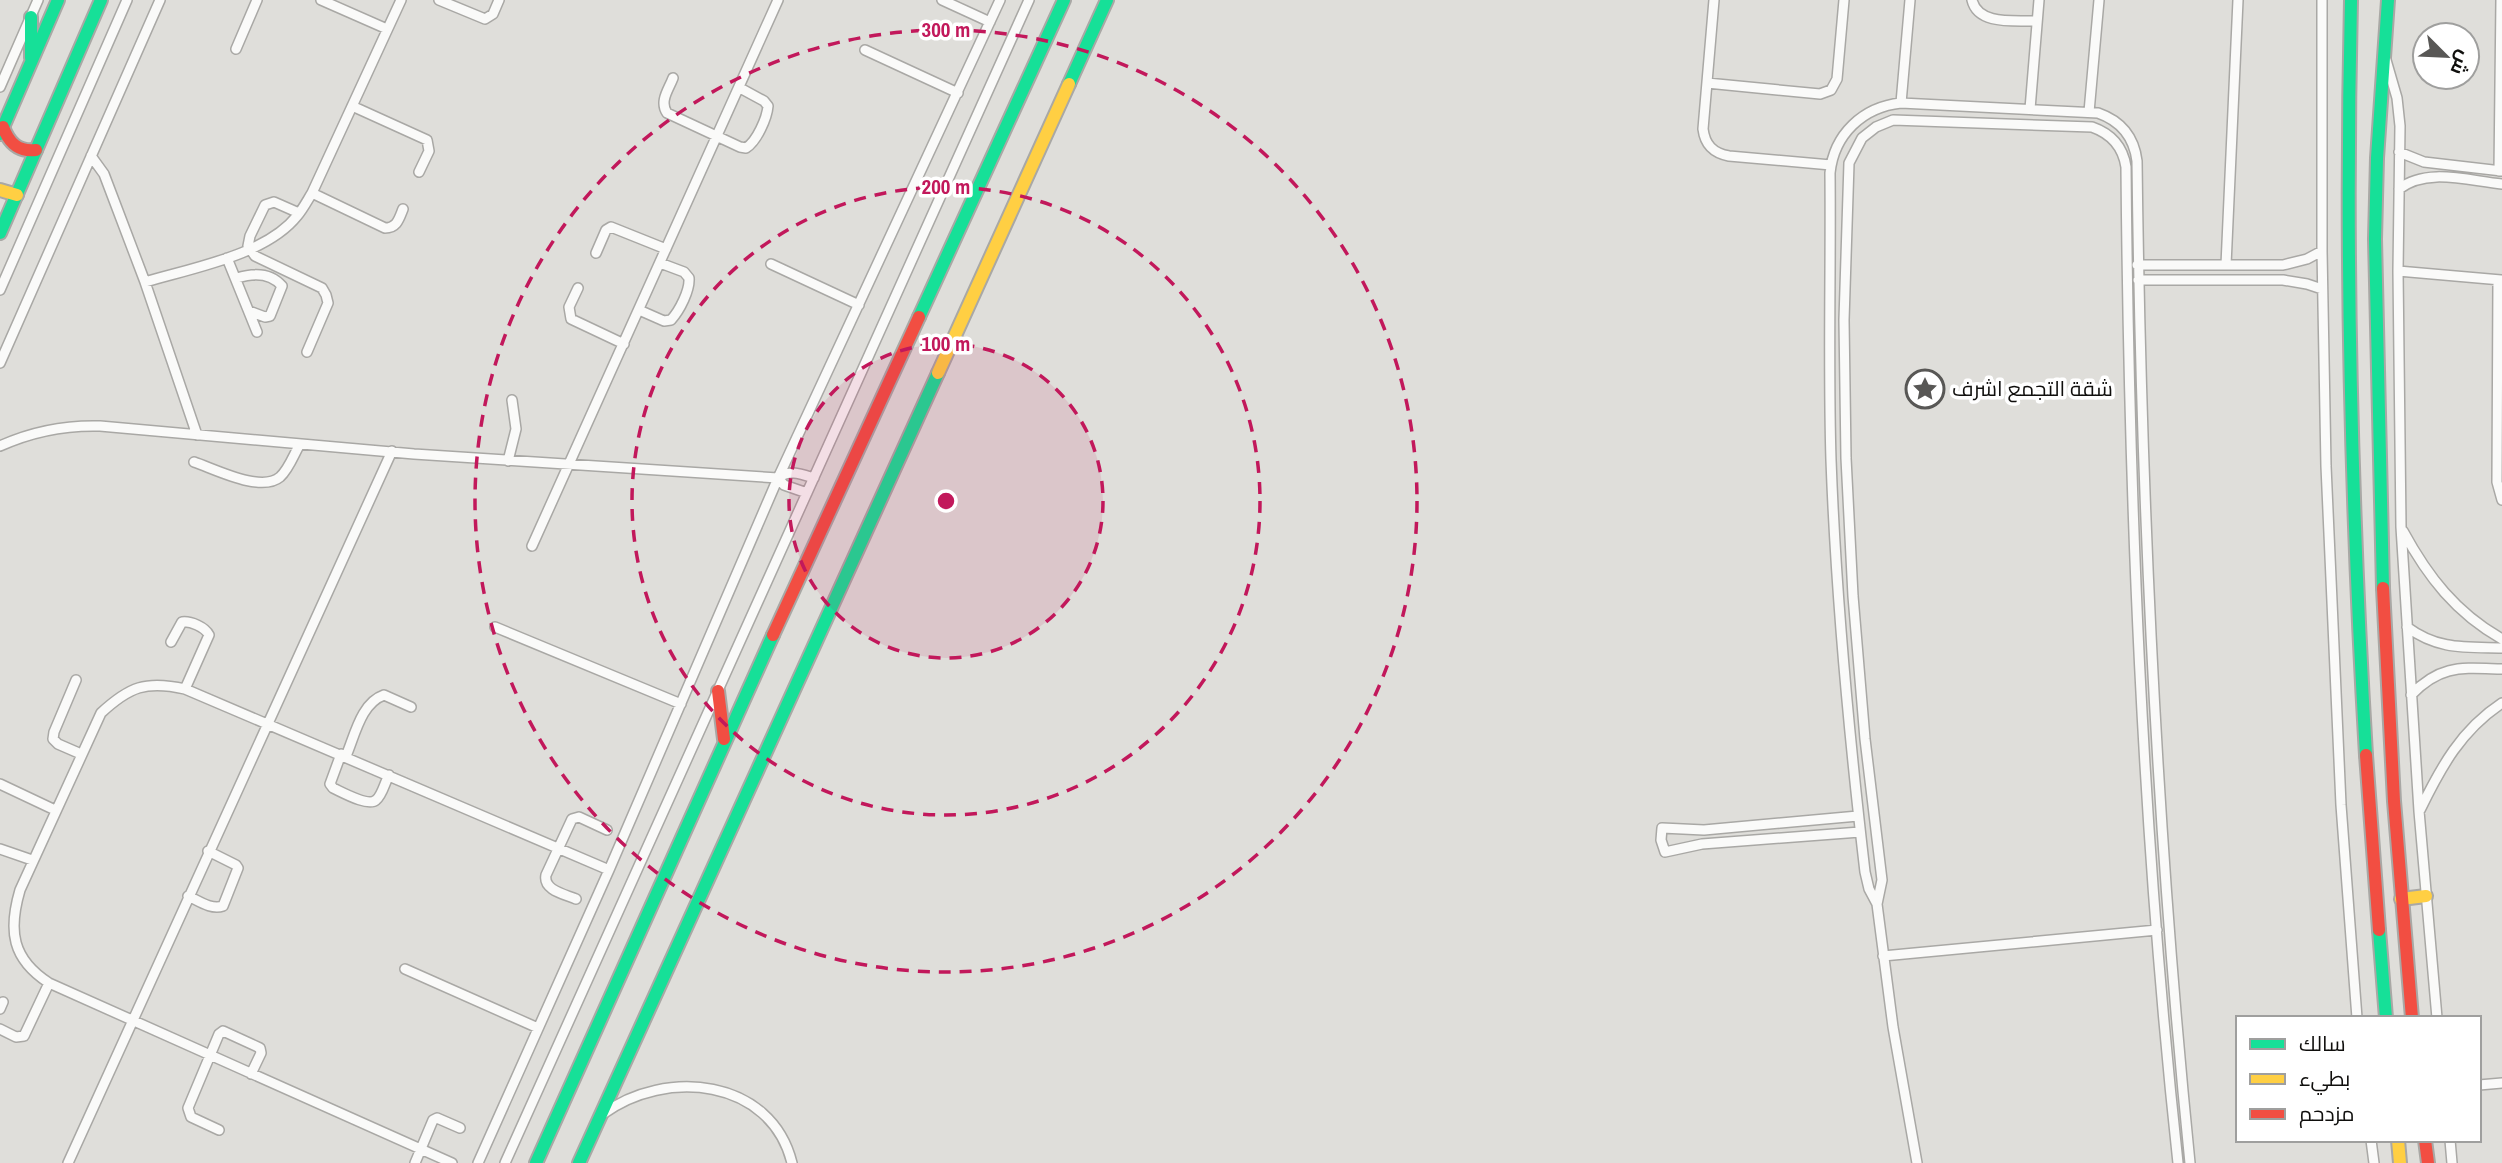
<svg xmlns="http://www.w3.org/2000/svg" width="2502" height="1163" viewBox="0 0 2502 1163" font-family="'Archivo Narrow',Cairo,sans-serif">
  <rect width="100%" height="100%" fill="#dfdeda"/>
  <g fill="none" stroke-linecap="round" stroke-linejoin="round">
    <defs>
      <path id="street" d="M321 0 387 29
        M439 0 485 19 493 14 499 0
        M942 0 990 22
        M1714 0 1703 129C1705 145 1713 153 1729 156L1831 165
        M1972 0C1978 26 2016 20 2037 21
        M2322 0V251L2326 466 2341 805 2357 1018
        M236 49 257 0
        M865 50 958 93
        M2386 60 2397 98 2400 126 2398 271 2401 527 2419 811 2437 1018
        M673 78C669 89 659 101 667 113L740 147 746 148C757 141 767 118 768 106L764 101 740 88
        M1707 83 1820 94 1831 90 1837 79 1844 0
        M0 87 38 0
        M1901 103 1910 0
        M352 106 427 140 429 151 419 172
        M2030 109 2039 0
        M2089 112 2099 0
        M2399 152 2424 162 2502 171
        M91 156 104 174 145 282 197 435
        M2499 171 2501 0
        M2399 189C2427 167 2469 181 2502 184
        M312 193 385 228C397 228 399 219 403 209
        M299 213 274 202 265 205 250 236 248 246 255 256 322 288 326 295 328 303 307 352
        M596 253 606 230 611 227 666 249
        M227 258 257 332
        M771 264 859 305
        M2137 265H2283L2307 259 2322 251
        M2226 265 2238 0
        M2398 271 2501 280
        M237 278C253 273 270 272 282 286L270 316 265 317 249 311
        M2138 280H2283L2307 284 2322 289
        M2498 280 2497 482 2502 500
        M145 282C192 268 266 255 297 216 303 209 307 201 312 193L401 0
        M578 288 569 307 571 319 624 344
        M0 290 127 0
        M639 310 664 321 671 320C680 310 690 290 689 278L684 272 660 263
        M0 363 160 0
        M0 446C33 431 65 425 100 426L414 454 778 478C789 469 801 474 814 478
        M508 461 516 429 512 400
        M194 462C215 469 261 493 280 477 289 469 294 454 300 444
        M778 478 784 485 807 493
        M2403 531C2428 577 2456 613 2502 639
        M532 546 778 0
        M495 627 681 704
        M2407 627C2438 650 2465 647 2502 648
        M171 642 182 622C191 621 205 627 209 635L185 689
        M76 680 54 732 53 739 58 744 81 754
        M2411 695C2441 664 2462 668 2502 669
        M341 754 330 784 333 788C342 792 368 807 376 800 382 796 385 782 389 775
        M346 756C355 735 361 703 384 695L411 707
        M0 784 55 810
        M2420 810C2441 767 2461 730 2502 703
        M1858 816 1704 830 1662 828 1661 840 1665 852 1702 844 1860 832
        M0 849 32 860
        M188 896C199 901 211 910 223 906L238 868 236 865 208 851
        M576 899C564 894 543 890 546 875L572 819 579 817 607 830
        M1877 904 1882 880 1865 739 1853 596 1846 458 1844 320 1849 163 1862 138 1876 127 1893 120 2092 127C2112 134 2123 147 2126 167 2129 500 2142 832 2178 1163
        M1883 956 2157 930
        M405 969 538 1028
        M0 1009 3 1002
        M0 1029 16 1037 24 1036 49 983
        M2479 1085 2502 1083
        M603 1114C665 1068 771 1078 792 1163
        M219 1130 191 1117 188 1108 219 1034 223 1031 260 1048 261 1053 251 1074
        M2371 1140 2374 1163
        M2450 1140 2452 1163
        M68 1163 392 451
        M415 1163 433 1120 437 1118 460 1128
        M452 1163 49 983C12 959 8 931 20 890L101 713C129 687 146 680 185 689L609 870
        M478 1163 609 870 778 478 1000 0
        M505 1163 1029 0
        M1917 1163 1893 1027 1877 904 1869 889 1865 872C1849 735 1836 598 1831 460 1828 364 1831 269 1830 173 1834 134 1863 107 1901 103L2098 113C2121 121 2134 137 2137 161 2141 497 2156 828 2190 1163"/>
      <path id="fast" d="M2351 0C2345 252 2351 503 2366 755
        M31 17V58
        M1069 84 1107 0
        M0 134 58 0
        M0 233 101 0
        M919 317 1064 0
        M2383 588 2375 239 2377 158 2388 0
        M2379 930 2386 1018
        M536 1163 773 635
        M579 1163 938 373"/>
      <path id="slow" d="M0 190 17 195
        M938 373 1069 84
        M2401 899 2426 896
        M2398 1140 2400 1163"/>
      <path id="jam" d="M3 127C9 143 18 152 36 150
        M2383 588 2394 801 2412 1018
        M773 635 919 317
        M718 691 724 739
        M2366 755 2379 930
        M2425 1140 2428 1163"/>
    </defs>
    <use href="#street" stroke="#a9a8a5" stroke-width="12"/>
    <use href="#fast" stroke="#a9a8a5" stroke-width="16"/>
    <use href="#slow" stroke="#a9a8a5" stroke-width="16"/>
    <use href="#jam" stroke="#a9a8a5" stroke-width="16"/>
    <use href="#street" stroke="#fafaf9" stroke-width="9"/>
    <use href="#fast" stroke="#16e098" stroke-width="12"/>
    <use href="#slow" stroke="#ffcf43" stroke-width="12"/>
    <use href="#jam" stroke="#f24e42" stroke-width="12"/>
  </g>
  <circle cx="946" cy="501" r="157" fill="#c2185b" fill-opacity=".12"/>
  <g fill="none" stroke="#c2185b" stroke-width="3.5" stroke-dasharray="12 9">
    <circle cx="946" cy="501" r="157"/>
    <circle cx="946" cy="501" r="314"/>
    <circle cx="946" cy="501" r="471"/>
  </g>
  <defs>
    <symbol id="sight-ring" viewBox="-11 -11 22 22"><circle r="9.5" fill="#fff" stroke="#585755" stroke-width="1.5"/><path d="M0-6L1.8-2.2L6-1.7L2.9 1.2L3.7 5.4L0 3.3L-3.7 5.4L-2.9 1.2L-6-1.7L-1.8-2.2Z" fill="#585755"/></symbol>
  </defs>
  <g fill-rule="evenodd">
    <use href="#sight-ring" x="1903" y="367" width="44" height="44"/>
  </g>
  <g text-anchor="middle" stroke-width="7" stroke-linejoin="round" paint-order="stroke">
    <g font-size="21" fill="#100f0d" stroke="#fff" text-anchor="start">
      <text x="1952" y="396">شقة التجمع اشرف</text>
    </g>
  </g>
  <circle cx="946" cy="501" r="10" fill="#c2185b" stroke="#fff" stroke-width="3.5"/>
  <g font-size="21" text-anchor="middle" font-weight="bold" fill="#c2185b" stroke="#fff" stroke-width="7" stroke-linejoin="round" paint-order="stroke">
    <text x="946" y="37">300 m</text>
    <text x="946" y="194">200 m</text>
    <text x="946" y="351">100 m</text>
  </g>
  <rect x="2236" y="1016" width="245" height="126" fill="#ffffff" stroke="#9f9f9e" stroke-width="2"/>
  <rect x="2250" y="1039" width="35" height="10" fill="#16e098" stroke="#9f9f9e" stroke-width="2"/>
  <text x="2299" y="1051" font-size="21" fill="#100f0d">سالك</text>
  <rect x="2250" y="1074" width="35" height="10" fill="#ffcf43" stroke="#9f9f9e" stroke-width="2"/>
  <text x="2299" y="1086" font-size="21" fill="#100f0d">بطيء</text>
  <rect x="2250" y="1109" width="35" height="10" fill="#f24e42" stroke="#9f9f9e" stroke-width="2"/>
  <text x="2299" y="1121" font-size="21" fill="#100f0d">مزدحم</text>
  <g transform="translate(2446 56) rotate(114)"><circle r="33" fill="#ffffff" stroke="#9f9f9e" stroke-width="2"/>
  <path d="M0-5L12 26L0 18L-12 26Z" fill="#585755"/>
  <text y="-10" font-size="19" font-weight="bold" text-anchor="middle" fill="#100f0d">ش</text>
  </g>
</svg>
